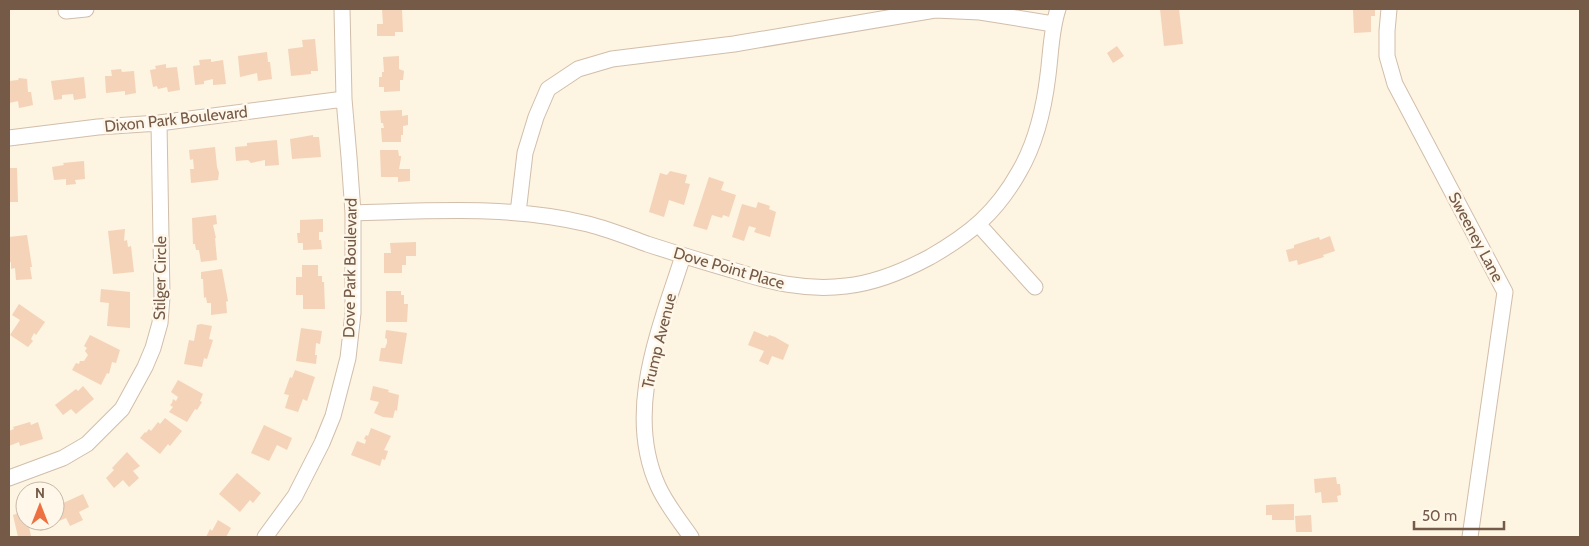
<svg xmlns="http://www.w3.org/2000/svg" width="1589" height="546" viewBox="0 0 1589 546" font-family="Cabin,sans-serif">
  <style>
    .building { fill: #f4d3b8 }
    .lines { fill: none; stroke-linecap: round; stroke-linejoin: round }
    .minor-casing { stroke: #d1beab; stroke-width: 17 }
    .minor { stroke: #fff; stroke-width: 15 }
    .labels { text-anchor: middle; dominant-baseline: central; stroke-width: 5; stroke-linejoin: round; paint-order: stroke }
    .street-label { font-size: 16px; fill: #755a47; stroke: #fff7e9 }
  </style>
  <rect width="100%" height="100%" fill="#fdf4e1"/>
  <path class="building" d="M382,9h20l1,23h-8v4h-18v-12h6z
    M1160,9h19l4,35 -19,2z
    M1353,9h22v7h-4v16l-17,1z
    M315,39l3,32h-7v3l-20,2 -3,-27 15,-2 -1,-7z
    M1117,46l7,10 -11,7 -6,-10z
    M267,52l1,10h2l2,17 -14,2 -1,-8 -17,4 -2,-21z
    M399,56v13l5,2 -1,9h-3v11l-16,1v-5h-5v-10h3v-5h2l-1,-15z
    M211,59v3l12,-2 3,24 -13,1v-6l-9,2v3l-9,1 -2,-19 7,-1 -1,-5z
    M166,64v4l11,-1 3,23 -12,2 -1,-5 -9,2 -1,-3 -4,1 -3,-17 6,-1 -1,-3z
    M121,69l1,3 12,-1 2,22 -11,2v-4l-19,2 -1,-17h7l-1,-6z
    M84,77l2,21 -12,2 -1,-6 -11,1v4l-8,1 -3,-19z
    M19,78l8,1 1,13h3l2,13 -4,1 -10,2 -1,-7 -9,2v-22l9,-1z
    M402,110v6l6,-1v10l-5,1v9h-2v7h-19l-1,-14h3l-1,-5h-2l-1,-12z
    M313,135v2h6l2,20 -29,2 -2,-20z
    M277,140l2,25 -14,1v-6l-14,3 -3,-3 -12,1 -1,-14 12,-1v-3z
    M215,147l2,20 2,6 -1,7 -27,3 -1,-14h4l-1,-10 -3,1 -1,-10z
    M380,150h18l1,6h2v2l-2,11h11v12l-12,1v-5h-17z
    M84,161l1,18 -10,1 1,4 -10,1v-6l-12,1 -2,-13 12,-2 -1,-2z
    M9,168h8l1,34h-9z
    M670,171l17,4 -2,8 5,1 -6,21 -15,-5 -5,17 -15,-5 11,-39 7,2z
    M709,177l15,5 -3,8 15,5 -7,22 -6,-2 -1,3 -10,-3 -5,15 -14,-4z
    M758,202l12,4 -1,3 7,3 -6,25 -16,-5 2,-4 -7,-2 -5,15 -12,-4 10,-33 14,4z
    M216,215l1,9 -4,1 3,13h-1l2,22 -16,2 -2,-12h-3l-1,-6h-2l-1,-26z
    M323,219v13h-4v8h2l1,9 -19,1v-7h-5l-1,-10h3v-13z
    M125,229l-1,12 3,-1 1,7 3,-1 3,26 -21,2 -5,-43z
    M27,235l5,32h-2l2,12 -16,1 -1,-12 -4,1v-7l-2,1v-26z
    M1330,236l5,15 -12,4 1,2 -26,8 -1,-5 -8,2 -3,-12 8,-2v-3l25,-8 1,3z
    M416,242v14h-10v9h-4v8h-18v-20h7l-1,-10z
    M302,265h16v11h4v6h2l1,27h-22v-14h-7v-18h6z
    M222,269l6,32 -2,1 1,11 -16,2v-12h-4l-1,-6 -2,1 -1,-19h-2v-7z
    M101,289l29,3v36l-23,-2 2,-23 -9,-1z
    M386,291h15v4h3v9h4l-1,18h-21z
    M19,304l26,18 -9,13 -2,-2 -3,6 2,2 -5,6 -18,-12 10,-15 -8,-5z
    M201,324l11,2 -3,13 4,1 -6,19 -3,-1 -2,9 -18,-3 5,-24 5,1 3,-16z
    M301,328l21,3 -2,13 -4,-1 -1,12h2l-1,9 -20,-3z
    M386,330l21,3 -5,31 -23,-3 2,-13h4l2,-5v-4l-2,-1z
    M754,331l14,6 1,-2 6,2 14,8 -6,15 -11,-4 -4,9 -9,-4 5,-10 -16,-6z
    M90,335l30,15 -4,13 -4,-1 -3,12 -2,-1 -6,12 -29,-15 4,-7 3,1 1,-3h4l4,-6 -3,-4 2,-3 -3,-2z
    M295,370l20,7 -8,24 -4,-2 -5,13 -13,-4 4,-13 -5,-1 6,-17 2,1z
    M178,380l25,14 -3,7 2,1 -5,8 -2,-1 -8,13 -18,-10 4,-5 -3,-2 2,-2 1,-4 3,2 2,-4 -7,-5z
    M83,386l11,13 -18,15 -5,-5 -8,6 -8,-10 21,-16 2,2z
    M373,386l16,4 -1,2 11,3 -2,16 -2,-1 -2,8 -10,-1 -9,-4 5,-11 -9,-2z
    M165,418l17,13 -12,15 -2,-2 -8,10 -20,-16 5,-6 1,1 3,-4 2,2 7,-9 2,2z
    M30,422l1,3 7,-3 5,17 -23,7 -1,-4 -10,4v-15l5,-2 -1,-2z
    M264,425l28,13 -5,12 -10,-5 -8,16 -18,-8z
    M371,428l20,8 -7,14 4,1 -3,9 -3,-1 -2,7 -29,-11 6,-14 8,3 1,-4 -2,-1 2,-4 2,1z
    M127,452l13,14 -7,5 6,7 -10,9 -6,-7 -9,8 -8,-10 8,-8 -2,-2z
    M237,473l24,20 -8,10 -3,-3 -10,12 -21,-18z
    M1336,477l1,7h3l1,11 -4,1 1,6 -16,1 -1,-11 -6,1 -1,-14z
    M83,494l6,13 -10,5 4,8 -13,6 -4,-8 -7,3 -4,-8v-11l5,-2 1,4z
    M1294,504v16h-22v-5h-6v-10z
    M25,509v12h21l2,8 -8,2 -2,-7 -9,3 2,9 -13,1 -5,-22 6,-2v-3z
    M1311,515l1,17h-16l-1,-16z
    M218,520l13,8 -5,9h-20l4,-8 2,2z"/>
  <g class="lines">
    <defs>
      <path id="minor" d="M1389,9l-2,22v25l8,28 110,208 -35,245
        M66,11l20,-2
        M9,138l89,-11 61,-4 185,-24
        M353,213c78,-2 158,-8 235,11 20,5 40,13 59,20 28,9 57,18 85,26 38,12 74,21 114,16 30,-3 58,-15 84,-29 40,-23 66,-44 89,-85 17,-29 25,-63 29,-97 3,-23 3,-45 10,-66
        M518,213l7,-60 11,-36 12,-28 30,-20 34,-10 122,-15 201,-34 45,2 73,12
        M979,225l56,62
        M683,256c-23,72 -59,155 -25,230 8,18 22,35 33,51
        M9,478l54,-20 24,-14 35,-35 23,-42 8,-19 7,-25 2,-26 -3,-174
        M265,537l30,-41 27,-53 11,-27 15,-58 5,-45v-100l-4,-56 -5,-58 -2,-90"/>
    </defs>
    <use href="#minor" class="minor-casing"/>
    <use href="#minor" class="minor"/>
  </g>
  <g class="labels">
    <g class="street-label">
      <text transform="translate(176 119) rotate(-6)">Dixon Park Boulevard</text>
      <text transform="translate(1476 237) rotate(62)">Sweeney Lane</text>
      <text transform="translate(350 268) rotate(-89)">Dove Park Boulevard</text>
      <text transform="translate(729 268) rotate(16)">Dove Point Place</text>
      <text transform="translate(160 278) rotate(-89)">Stilger Circle</text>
      <text transform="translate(659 341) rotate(-76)">Trump Avenue</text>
    </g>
  </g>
  <rect width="1589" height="546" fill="none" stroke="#755a47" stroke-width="20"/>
  <g transform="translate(40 506)"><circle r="24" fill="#fff7e9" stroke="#c8b8a8"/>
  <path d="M0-4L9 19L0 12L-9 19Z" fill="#ec7041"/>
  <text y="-8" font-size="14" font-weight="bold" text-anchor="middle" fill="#755a47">N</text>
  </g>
  <path d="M1414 521v8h90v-8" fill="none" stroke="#755a47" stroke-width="2.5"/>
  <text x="1422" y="521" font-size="15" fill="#755a47" stroke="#fff7e9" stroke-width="4" paint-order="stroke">50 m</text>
</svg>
